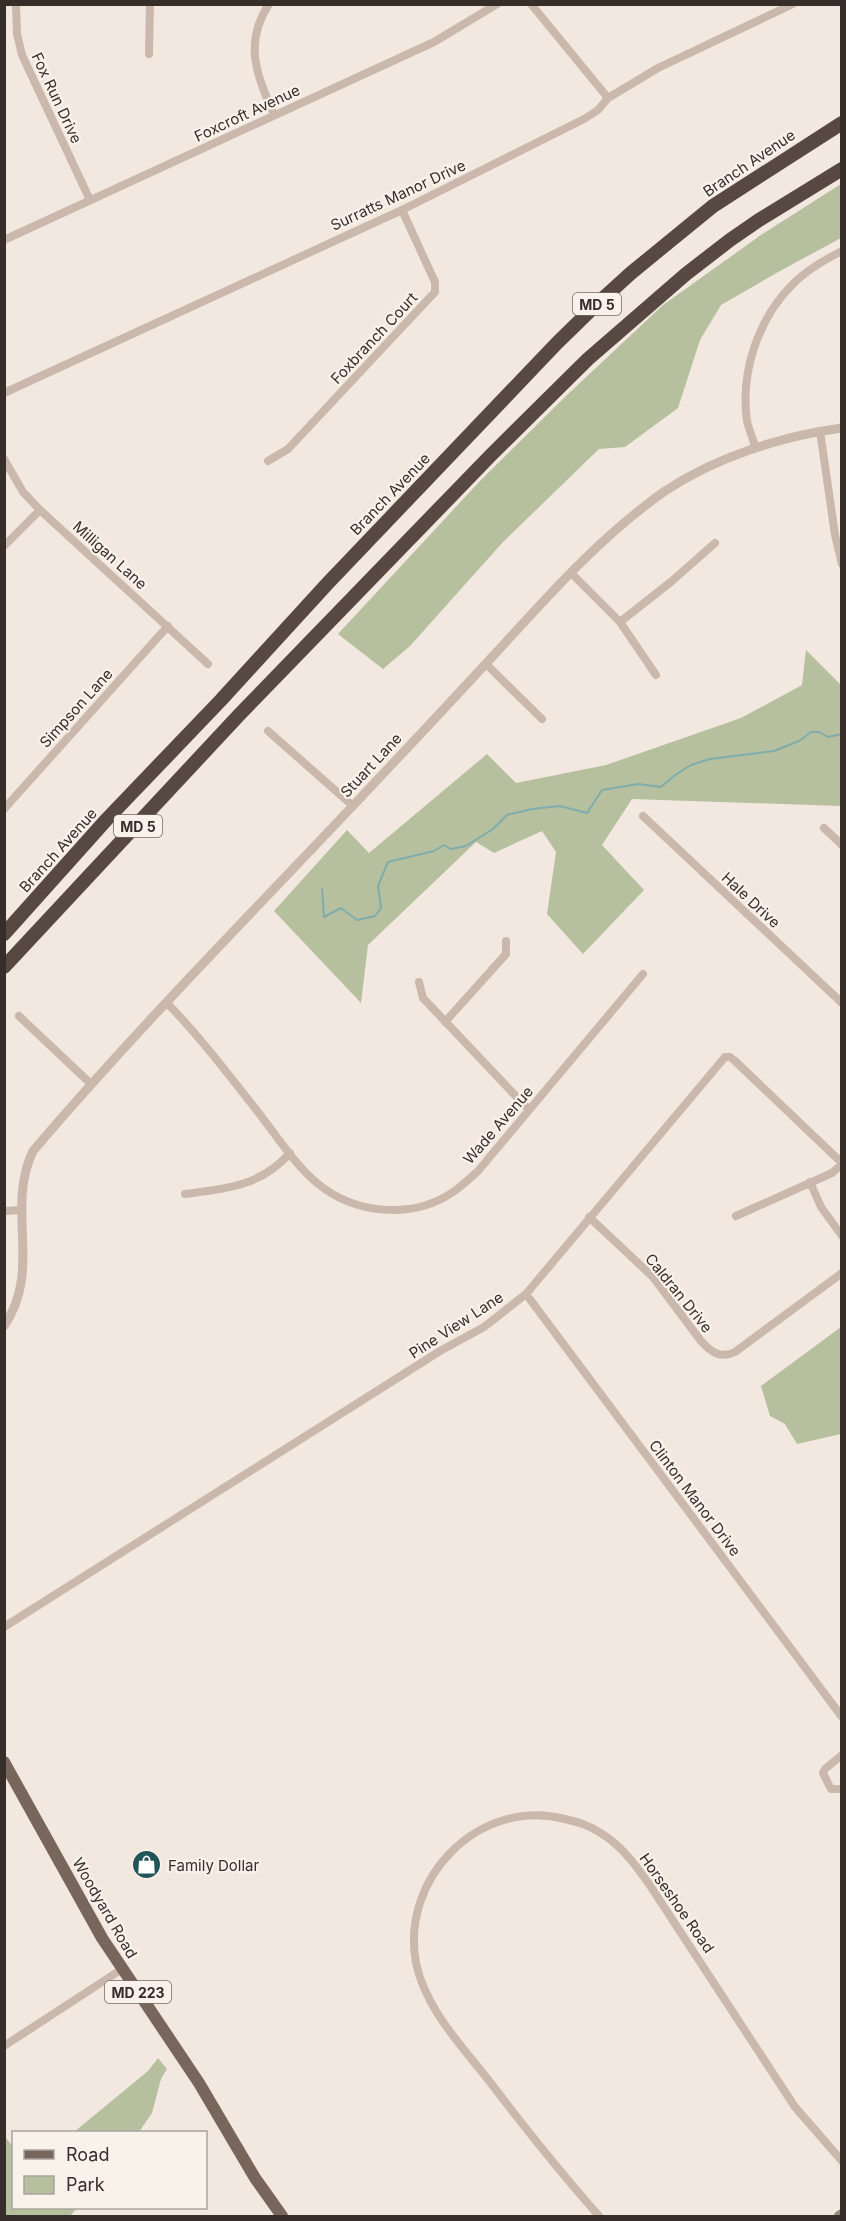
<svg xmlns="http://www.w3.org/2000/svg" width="846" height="2221" viewBox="0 0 846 2221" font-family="Inter,sans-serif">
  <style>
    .green { fill: #b6c09f }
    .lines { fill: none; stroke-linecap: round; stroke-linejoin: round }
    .stream { stroke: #7facad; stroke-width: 2 }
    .minor { stroke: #c9b8ab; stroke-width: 8 }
    .tertiary { stroke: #c9b8ab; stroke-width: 9 }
    .secondary { stroke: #9d887c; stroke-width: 10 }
    .primary { stroke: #78655c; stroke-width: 12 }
    .motorway { stroke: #584842; stroke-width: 14 }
    .labels { text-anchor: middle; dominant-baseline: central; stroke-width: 4.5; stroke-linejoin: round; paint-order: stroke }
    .shield { fill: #f9f2eb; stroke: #716964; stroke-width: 1.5 }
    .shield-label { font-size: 14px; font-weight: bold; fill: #372e2a }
    .street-label { font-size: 15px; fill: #372e2a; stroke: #f9f2eb }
    .poi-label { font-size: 15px; fill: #372e2a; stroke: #f9f2eb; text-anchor: start }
  </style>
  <rect width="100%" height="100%" fill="#f2e8df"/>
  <path class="green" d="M841,184v54l-61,33 -59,34 -21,35 -22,68 -53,39 -26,2 -96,93 -93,104 -27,23 -45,-35 141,-152 88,-87 96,-90 98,-70z
    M806,650l35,35v121l-209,-7 -30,46 42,45 -61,64 -36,-40 9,-62 -14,-21 -48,22 -18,-11 -108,103 -7,58 -87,-92 73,-81 22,23 118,-99 29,29 90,-18 135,-47 61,-33z
    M841,1327v107l-44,10 -12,-20 -15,-8 -9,-30z
    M158,2058l9,11 -6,10 -9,34 -13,19h-65l74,-61z
    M4,2136l9,10 1,62h63l-7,8h-65z"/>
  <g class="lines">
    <path class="stream" d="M322,889l2,28 17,-9 16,12 18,-4 6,-8 -3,-22 10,-24 46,-11 10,-6 7,4 15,-3 27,-17 14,-14 25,-6 28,-3 27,7 15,-23 36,-6 23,3 14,-12 16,-10 19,-6 64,-8 25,-10 12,-9h8l9,5 14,-3"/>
    <path class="minor" d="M16,4l1,30 5,21 68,145
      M269,4c-26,40 -12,71 5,111
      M531,4l77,94
      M149,54l1,-50
      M4,240l430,-198 63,-38
      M4,393l398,-183 182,-91 14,-9 10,-12 50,-30 135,-64
      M820,431l15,104 7,29
      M755,447c-2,-9 -6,-17 -8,-26 -7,-48 11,-102 45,-136 14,-15 32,-25 50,-34
      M4,459l19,33 17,18 168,154
      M268,461l20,-12 147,-157v-10l-33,-72
      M4,546l36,-36
      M571,573l49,49 36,53
      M620,622l52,-41 43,-38
      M486,664l56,55
      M268,731l85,75
      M4,809l164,-183
      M643,816l199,187
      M824,828l18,17
      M419,982l4,16 106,112
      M167,1003c33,34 62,72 91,109 17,22 38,54 59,71 37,31 95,37 136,9 9,-6 17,-14 25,-21l165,-197
      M19,1016l72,68
      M445,1022l61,-68v-13
      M810,1182l11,25 21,29
      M185,1194c41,-5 76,-8 105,-41
      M4,1211l17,-1
      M736,1216l96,-43 10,-9
      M589,1217l64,60 48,64c10,11 19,18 34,11l107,-79
      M526,1294l316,423
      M4,1627l436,-276 44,-24 42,-33 199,-237h5l5,4 107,102
      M842,1755l-17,14 -2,4 8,16h11
      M4,2046l118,-77
      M599,2216c-38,-43 -74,-88 -109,-134 -28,-36 -64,-72 -74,-119 -16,-85 63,-166 149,-144 12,3 24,6 34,13 21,12 36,32 50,52l146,223 47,54"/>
    <path class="tertiary" d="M4,1326c39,-57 1,-116 29,-175 115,-135 241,-260 362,-390 37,-39 73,-78 110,-118 50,-55 99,-109 160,-152 51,-34 117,-55 177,-63"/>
    <path class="secondary" d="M839,2216l3,-2"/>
    <path class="primary" d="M4,1762l98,176 97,145 56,95 27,38"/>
    <path class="motorway" d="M4,934l103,-115 114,-119 106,-116 230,-241 41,-40 33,-30 82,-67 129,-83
      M4,967l235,-252 252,-260 97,-96 98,-85 44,-34 29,-20 83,-51"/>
  </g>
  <defs>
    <symbol id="shop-disc" viewBox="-11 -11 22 22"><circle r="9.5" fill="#215557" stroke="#f9f2eb"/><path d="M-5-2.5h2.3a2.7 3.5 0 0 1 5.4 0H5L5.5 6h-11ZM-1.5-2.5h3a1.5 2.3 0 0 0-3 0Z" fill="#fff"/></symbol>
  </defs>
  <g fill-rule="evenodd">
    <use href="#shop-disc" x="130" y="1848" width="33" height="33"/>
  </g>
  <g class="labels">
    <g class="shield">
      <rect x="573" y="293" width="48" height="22" rx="4.5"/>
      <rect x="114" y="815" width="48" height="22" rx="4.5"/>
      <rect x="105" y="1981" width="66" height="22" rx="4.5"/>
    </g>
    <g class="shield-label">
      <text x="597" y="304">MD 5</text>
      <text x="138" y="826">MD 5</text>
      <text x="138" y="1992">MD 223</text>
    </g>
    <g class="street-label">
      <text transform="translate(57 98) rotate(65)">Fox Run Drive</text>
      <text transform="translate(247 113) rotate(-25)">Foxcroft Avenue</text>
      <text transform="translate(749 163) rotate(-34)">Branch Avenue</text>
      <text transform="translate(398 195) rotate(-25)">Surratts Manor Drive</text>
      <text transform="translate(374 338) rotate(-47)">Foxbranch Court</text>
      <text transform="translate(390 494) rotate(-46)">Branch Avenue</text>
      <text transform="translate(110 555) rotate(42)">Milligan Lane</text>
      <text transform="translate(76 708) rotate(-48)">Simpson Lane</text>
      <text transform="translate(371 765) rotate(-47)">Stuart Lane</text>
      <text transform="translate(58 850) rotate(-48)">Branch Avenue</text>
      <text transform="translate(751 900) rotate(43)">Hale Drive</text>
      <text transform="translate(498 1125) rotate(-49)">Wade Avenue</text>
      <text transform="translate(679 1293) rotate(51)">Caldran Drive</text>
      <text transform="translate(456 1325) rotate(-33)">Pine View Lane</text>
      <text transform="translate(695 1498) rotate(53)">Clinton Manor Drive</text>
      <text transform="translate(677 1903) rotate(55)">Horseshoe Road</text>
      <text transform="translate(105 1908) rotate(60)">Woodyard Road</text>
    </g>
    <g class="poi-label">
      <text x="168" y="1865">Family Dollar</text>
    </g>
  </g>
  <rect width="846" height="2221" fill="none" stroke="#372e2a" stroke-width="12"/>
  <rect x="12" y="2131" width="195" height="78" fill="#f9f2eb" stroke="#aba49e" stroke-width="1.5"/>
  <rect x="24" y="2150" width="30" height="9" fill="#78655c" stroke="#aba49e" stroke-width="1.5"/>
  <text x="66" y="2161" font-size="18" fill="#372e2a">Road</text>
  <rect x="24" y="2176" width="30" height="18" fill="#b6c09f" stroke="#aba49e" stroke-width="1.5"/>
  <text x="66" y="2191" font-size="18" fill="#372e2a">Park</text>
</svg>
